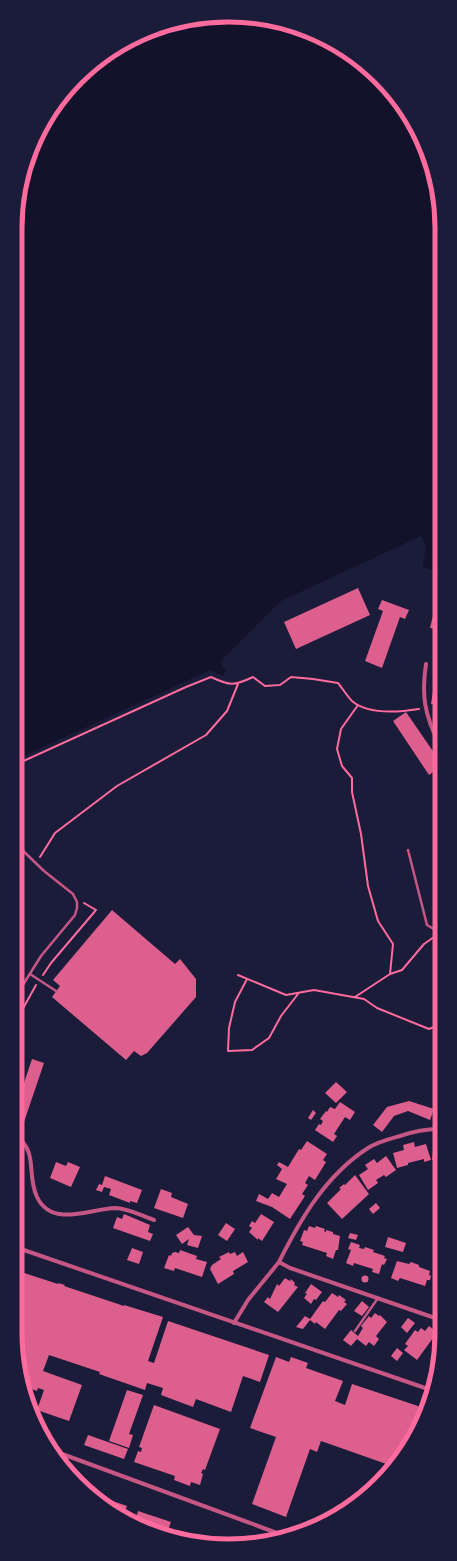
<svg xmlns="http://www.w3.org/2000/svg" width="457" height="1561" viewBox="0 0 457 1561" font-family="Jost,sans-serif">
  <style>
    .water { fill: #12122b }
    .building { fill: #dd5f8e }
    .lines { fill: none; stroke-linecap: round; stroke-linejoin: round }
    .path { stroke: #ff6b9d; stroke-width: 2 }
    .service { stroke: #c65784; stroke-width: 2.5 }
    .minor { stroke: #c65784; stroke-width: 4 }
    .rim { fill: none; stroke: #ff6b9d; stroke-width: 5 }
  </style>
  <rect width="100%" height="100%" fill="#1b1b3a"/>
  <path class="water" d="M187,19h83l65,24 54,45 31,46 20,67 -1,371 -16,-5 3,-21 -5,-10 -140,65 -61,61 6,8 -3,6 -13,-6 -193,89 2,-572 32,-77 59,-59z"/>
  <path class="building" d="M358,588l12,27 -74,34 -12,-27z
    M382,600l27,10 -4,9 -5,-2 -18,51 -17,-7 18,-50 -5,-2z
    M436,603l3,1v26l-9,-2z
    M435,679h4v27l-8,-2z
    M406,712l33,48v8l-10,7 -36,-54z
    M112,910l63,54 5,-5 16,20v18l-49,56 -6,3 -7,-5 -8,9 -74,-63 8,-11 -7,-6z
    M32,1059l12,4 -21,62 -7,-3v-15z
    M336,1082l11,10 -11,11 -11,-10z
    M409,1101l25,8 -4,11 -22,-9 -14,5 -12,16 -9,-7 14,-18z
    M340,1102l15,10 -5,8 -5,-3 -11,17 3,2 -4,6 -18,-12 4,-6 2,1 2,-4 -3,-2 6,-8 1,1 3,-5 5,2z
    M313,1110l3,3 -5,7 -3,-2z
    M307,1141l20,13 -4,6 3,2 -11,18 -6,-4 -4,7 3,2 -6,9 3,2 -15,23 -18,-12 -16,-6 3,-7 9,5 4,-6 7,4 8,-13 -11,-5 6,-10 -5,-4 2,-3 9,5 11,-18 2,1z
    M414,1142l1,5 11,-3 5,16 -7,2v-3l-16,4v2l-11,3 -4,-15 11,-3 -1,-5z
    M434,1143h4v17h-6z
    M386,1156l10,14 -10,7 -2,-2 -8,5 2,3 -10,7 -9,-15 9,-6 -3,-4 9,-6 3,4z
    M56,1162l10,4 2,-4 12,5 -9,20 -21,-9z
    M355,1175l14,19 -27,25 -15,-16 14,-14 -2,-1 5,-4 1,1z
    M105,1176l37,14 -5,13 -7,-2v2l-21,-8 2,-6 -7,-2 -2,5 -6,-2 3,-6 3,1z
    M161,1189l11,4 -1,4 17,7 -5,14 -29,-10z
    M376,1203l4,5 -7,6 -4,-5z
    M124,1214l26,11 -2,7 5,2 -3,7 -37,-13 4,-11 5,2z
    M261,1214l13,8 -12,19 -4,-3v2l-9,-8 3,-4 -3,-2 3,-5 3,2z
    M226,1223l9,6 -8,12 -9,-6z
    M309,1226l6,2 1,-2 9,3 -1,2 2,1v-2l7,2v2l7,2 -2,14h-2l-3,9 -7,-3 1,-3 -25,-8 1,-3 -3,-1 4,-11 3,1z
    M188,1227l6,8 8,1 -4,12 -11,-3 2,-6 -7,5 -6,-9z
    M350,1233l8,2 -2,5 -8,-2z
    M388,1237l18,6 -3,9 -18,-5z
    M351,1242l9,3 -1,3 5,1 1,-2 9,3 -1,2 12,4 -1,2 3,1 -3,6 -2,-1 -3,10 -7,-2 1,-3 -19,-6 -1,3 -7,-3 5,-13 -3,-1z
    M132,1248l11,4 -4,12 -12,-4z
    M180,1250l17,6 -1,3 11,3 -5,15 -27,-9 -1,3 -10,-3 5,-13 2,1 1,-3 3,-1 4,1z
    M229,1252l1,2 5,-2 2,4 6,-4 5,10 -15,9 1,3 -16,10 -8,-15 2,-4 9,-6 -2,-2z
    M397,1261l12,3 2,-2 8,3v2l11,4 -1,4 2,1 -1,4h-3l-2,6 -25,-8 -2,3 -7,-3z
    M15,1270l43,14v-1l7,2 -1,1 60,20v-1l39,12 -15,44 6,2 14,-42 101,34 -9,27 -17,-6 -12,36 -35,-13 -3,8 -32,-12 2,-7 -16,-5 -2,7 -46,-16 1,-2 -51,-17 -6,16 39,14 -13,36 -32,-11 7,-20 -6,-2 -1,3 -9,-3 -1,4 -12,-60z
    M361.5 1279a3.5 3.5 0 1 1 7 0a3.5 3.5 0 1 1-7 0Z
    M285,1278l5,3 1,-2 4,4 -1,2 4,2 -20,25 -14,-10 4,-5 2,2 7,-15 2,2z
    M311,1284l11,8 -6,8 -2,-1 -3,5 -7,-6 3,-4 -2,-1z
    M332,1293l6,4 1,-2 7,5 -2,2 3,2 -6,7 -2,-1 -14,19 -9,-7 -1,2 -5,-4 -7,9 -7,-2 9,-11 5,3 13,-18 2,1z
    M362,1301l7,6 -7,9 -8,-5z
    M375,1313l4,3 1,-1 7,7 -11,14 3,3 -5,7 -5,-4 -3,4 -9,-7 -6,7 -8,-6 8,-10 7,6 5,-8 -2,-2 8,-10 2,2z
    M408,1318l7,5 -8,10 -6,-6z
    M429,1326l9,7v5l-2,3 -3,-3 -16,22 -13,-10 4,-4 -3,-2 10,-14 3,2 3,-4 4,3z
    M397,1348l6,5 -6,8 -6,-5z
    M276,1357l13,5 2,-5 17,6 -2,5 37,13 -8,20 10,4 7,-21 72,24 -18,43 -14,15 -71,-25 -4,11 -7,-3 -24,68 -34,-13 24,-67 -26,-9z
    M127,1390l16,5 -14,39 4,1 -4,13 -20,-7z
    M154,1405l66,24 -15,41 -2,-1 -2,4 2,1 -3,11 -9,-3 -1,4 -16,-6 1,-4 -41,-14 4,-11 3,1 1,-4 -3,-1z
    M88,1435l40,14 -4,10 -40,-14z
    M104,1498l23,8 -4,10 -20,-16z
    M138,1511l33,11 -4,11 -33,-9z"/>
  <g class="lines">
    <path class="path" d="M358,705l-17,24 -4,20 5,17 10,12v14l9,42 7,52 10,35 15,23 -3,30
      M17,764l169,-77 25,-10c19,9 23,9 42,0l12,9 15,-1 11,-8 22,2 25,4c5,6 9,13 14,18 16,14 48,11 67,8
      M40,857l15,-24 62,-47 89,-51 21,-24 11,-27
      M43,975l8,-12 45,-53 -12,-7
      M238,975l48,20 28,-5 50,9 13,9 52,21 10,-4
      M247,979l-12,23 -6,26 -1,23 24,-1 17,-12 12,-22 17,-22
      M355,997l35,-23 12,-4 22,-26 10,-7
      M16,1021l20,-36"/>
    <path class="service" d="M408,850l19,75 12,7
      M30,974l26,17
      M16,996l25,-40 34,-41 2,-7v-6l-4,-8 -29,-23 -27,-26
      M16,1071c6,-15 10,-22 0,-37
      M355,1331l23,-33"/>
    <path class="minor" d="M426,664c-5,32 -1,51 13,80
      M16,1135c23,19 10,38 21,62 15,31 52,12 78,11 13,0 27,8 39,12
      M15,1247l416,143
      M279,1262c22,-44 47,-87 89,-114 9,-6 21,-9 32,-12 12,-4 25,-7 38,-7
      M234,1323l14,-23 31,-38 11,6 148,51
      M54,1451l234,86"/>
  </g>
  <path d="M0 0H457V1561H0ZM228 22H229A206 206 0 0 1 435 228V1333A206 206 0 0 1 229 1539H228A206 206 0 0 1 22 1333V228A206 206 0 0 1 228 22Z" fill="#1b1b3a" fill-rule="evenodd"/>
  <path class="rim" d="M228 22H229A206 206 0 0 1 435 228V1333A206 206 0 0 1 229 1539H228A206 206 0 0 1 22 1333V228A206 206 0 0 1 228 22Z"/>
</svg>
